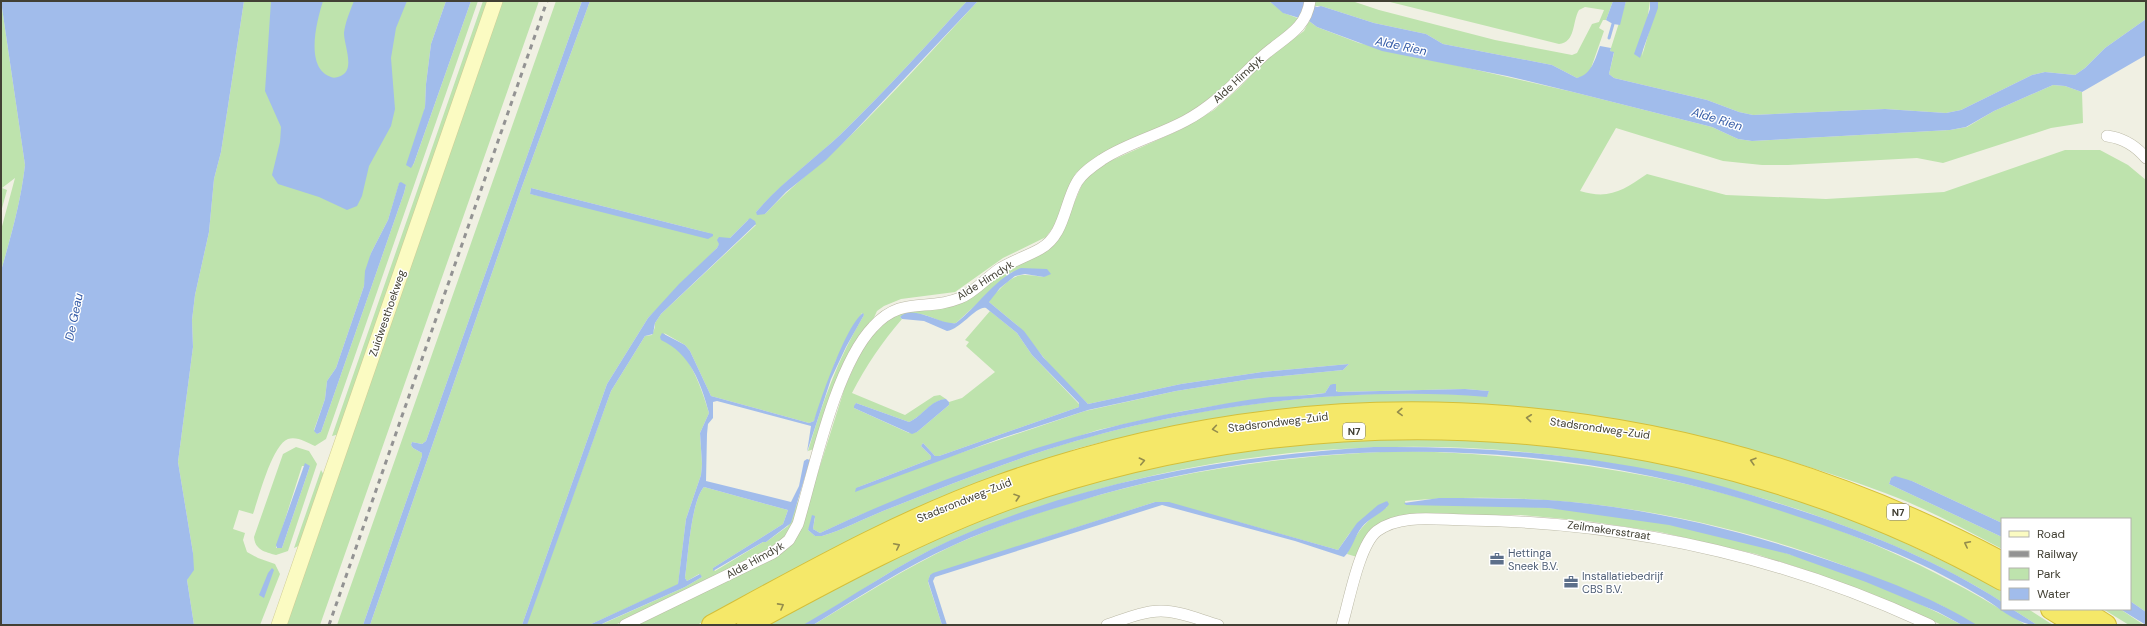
<svg xmlns="http://www.w3.org/2000/svg" width="2147" height="626" viewBox="0 0 2147 626" font-family="'DM Sans',sans-serif">
  <style>
    .green { fill: #bee3ad; fill-rule: evenodd }
    .water { fill: #a1bceb }
    .lines { fill: none; stroke-linecap: round; stroke-linejoin: round }
    .stream { stroke: #a1bceb; stroke-width: 3 }
    .street-casing { stroke: #bbb9a6; stroke-width: 12 }
    .secondary-casing { stroke: #cecd95; stroke-width: 16 }
    .highway-casing { stroke: #d4bf3a; stroke-width: 22 }
    .street { stroke: #fff; stroke-width: 11 }
    .secondary { stroke: #fbfbc2; stroke-width: 15 }
    .highway { stroke: #f5e869; stroke-width: 20 }
    .rail { stroke: #939393; stroke-width: 3; stroke-dasharray: 5 5; stroke-linecap: butt }
    .oneway { stroke: #938c4c }
    .labels { text-anchor: middle; dominant-baseline: central; stroke-width: 3; stroke-linejoin: round; paint-order: stroke }
    .shield { fill: #fff; stroke: #7b7971; stroke-width: 1 }
    .shield-label { font-size: 10px; font-weight: bold; fill: #424034 }
    .street-label { font-size: 11px; fill: #424034; stroke: #fff }
    .service-label { font-size: 11px; fill: #4e5e75; stroke: #fff; text-anchor: start }
    .water-label { font-size: 12px; font-style: italic; fill: #345ba7; stroke: #fff }
  </style>
  <rect width="100%" height="100%" fill="#f0f0e3"/>
  <path class="green" d="M1,1l24,164c-4,36 -14,71 -24,106v-41l14,-52 -13,10 5,2 -6,22z
    M244,1h202l-15,43 -5,40 -1,23 -12,59 58,-165h7l-152,438 -11,7c-7,-3 -18,-10 -27,-7 -16,6 -29,58 -35,75l-14,-4 -6,19 12,4 -2,7 4,12 11,6 17,6 5,10 -20,51h-66l-7,-45 6,-27 -15,-91 15,-115 -1,-27 3,-25 14,-63 5,-53 7,-27zM399,184l7,1 -2,8 -83,239 -4,2 -3,-4 11,-31 2,-18 9,-13 28,-82 7,-33 17,-33z
    M483,1h7l-150,433 -8,2z
    M501,1h38l-219,624h-34z
    M556,1h26l-156,440 -4,3 -10,-2 -1,3 2,3 9,5v3l-59,169h-26z
    M590,1h377c-41,45 -82,90 -126,133 -28,26 -59,49 -85,78l9,2c26,-28 57,-51 85,-78 44,-43 86,-90 128,-135h291l15,12 16,6 -69,63 -38,30 -107,53 -10,8 -22,53 -8,11 -43,21 -48,34 -54,7 -17,7 -7,5 -63,138 -6,2c14,-48 30,-93 56,-136l-2,-2 -26,47 -22,61 -5,2 -98,-27 -21,-45 -5,-6 -21,-12c7,12 14,14 21,24 11,16 18,36 24,56l-9,20 2,31 -1,11 -15,44 -8,66 -3,1 -86,39h-63l85,-234 34,-55 7,-1 3,-8v-4l6,-9 95,-89 -8,-5 -18,18h-7l-6,10 -69,70 -41,66 -85,241h-152l150,-433zM531,188l182,46 -183,-40z
    M1315,1h37l27,9 116,30 77,15 5,-2 15,-29 7,-2 5,-12 -19,-3 -6,3c-7,12 -3,32 -20,34l-173,-43h227l-7,19h-3l-4,8 5,3 -14,40 -4,5 -9,2 -25,-13 -109,-21 -17,-10 -52,-11 -53,-17h-7z
    M1626,1h24l-8,55 16,-55h488v18l-41,29 -20,20 -10,7 -30,-3 -13,3 -71,35 -15,3 -61,-4 -132,6 -14,-3 -32,-12 -93,-22 -5,-4 5,-21 -4,-2z
    M1309,21l8,6 42,16 214,49 139,35 26,12 14,2 198,-11 17,-3 27,-16 59,-26 12,1 17,6 1,31 -32,5 -108,35 -26,-5 -129,7h-26l-39,-4 -107,-33 -36,63c30,9 43,-1 67,-17l79,21 100,4 118,-7 121,-42h35l28,15 18,15v432l-16,-11v-82h-128v4l-90,-42 -21,-3 -2,6 113,53v12c-38,-20 -76,-41 -117,-56 -263,-98 -538,-116 -810,-44l-298,132 -80,44h-62l140,-69 33,-52 37,-117 18,-40 14,-20 20,-14 40,-5 73,-40 26,-11 36,-49 12,-28 8,-7 16,-11 72,-32 34,-20 24,-21 30,-31 36,-27zM1047,269l-3,8c-23,-3 -28,-5 -45,13 -4,3 -9,7 -10,12l29,24 35,43 35,35 93,-20 81,-12 87,-8 -6,6 -92,9 -75,12 -91,20 -229,77 75,-29v-3l-10,-10 2,-3 12,13h4l140,-49v-3l-47,-49 -15,-22 -27,-22 -25,29 4,2 -3,4 29,26 -33,26 -13,4v3l-32,27 -8,1 -55,-25 2,-5 53,19c14,-6 21,-21 37,-23l-6,-4 -6,1 -29,19 -53,-22c14,-27 30,-51 50,-74l-2,-2c24,-12 40,10 56,6l56,-51zM1330,385l5,2 2,5 128,-3 24,2 -2,5c-144,-11 -317,12 -453,58 -51,17 -101,37 -151,57 -20,8 -40,19 -61,25h-7l-7,-6 7,-13 -2,12 7,4 35,-16 128,-50 115,-37 85,-19 50,-8 92,-10z
    M1478,438l156,18 122,30 107,37 118,56 21,13v10c-62,-40 -132,-68 -202,-92 -248,-82 -509,-85 -758,-4 -41,14 -83,29 -121,49 -31,16 -60,36 -90,54 -8,4 -19,14 -28,16 -11,1 -27,0 -39,0l80,-43 139,-65 104,-35 140,-30 107,-13z
    M296,447l13,4 8,13 -29,87 -12,4c-11,-3 -21,-5 -22,-18l29,-83zM302,466h8l-28,82h-6z
    M1411,451c221,7 427,53 615,174 -14,0 -35,1 -48,0 -14,-3 -27,-16 -40,-21 -49,-21 -97,-41 -147,-57 -122,-39 -259,-57 -386,-46l1,4c47,0 95,-1 142,3 137,10 293,52 414,117h-20l-65,-29 -77,-28 -44,-14 -96,-22 -73,-11 -66,-6 -123,1c-27,8 -28,18 -41,41l-10,-3c10,-23 19,-34 40,-47v-6l-38,33 -11,16 -96,-27 -87,-21 -225,73 -2,7 14,43h-129c46,-27 92,-57 141,-80 35,-16 73,-29 110,-40 115,-35 227,-51 347,-54z
    M810,460l2,1 -19,69 -21,18 -95,49 -62,28h-15l85,-38 17,-10 -3,-3 -12,7 -2,-3c3,-20 6,-77 19,-91l84,23 -5,14 -70,44 2,3 48,-29h3l22,-16 14,-35z
    M321,470l4,7 -24,68 -7,3z
    M2012,609h16l25,16h-16z
    M2103,609h17l24,16h-15z"/>
  <path class="water" d="M1,1h243l-23,151 -7,27 -5,53 -14,63 -3,25 1,27 -15,115 15,91 1,17 -7,10 7,45h-193v-354c10,-35 20,-70 24,-106z
    M271,1h52c-6,19 -19,67 8,76 4,2 11,-1 14,-4 8,-9 -1,-29 -1,-40 1,-10 6,-22 10,-32h53l-11,27 -5,30 4,51 -4,17 -22,40 -7,30 -5,10 -10,4 -28,-13 -41,-13 -6,-9 8,-33 1,-15 -16,-36z
    M446,1h25l-57,162 -3,5 -5,-3 19,-58 1,-23 5,-40z
    M582,1h8l-70,191 -150,433h-7l59,-169v-3l-9,-5 -2,-3 1,-3 10,2 4,-3z
    M967,1h11l-127,134 -25,25 -40,32 -21,22 -8,1 -1,-3c25,-29 57,-52 85,-78 44,-43 85,-88 126,-133z
    M1269,1h32l16,6 4,-1 53,17 52,11 17,10 109,21 25,13c15,-4 18,-19 23,-32l11,2 -1,3 4,1 -5,22 5,4 93,22 32,12 14,3 132,-6 61,4 15,-3 71,-35 13,-3 30,3 10,-7 20,-20 41,-29v36l-64,37 -17,-6 -12,-1 -59,26 -28,16 -16,3 -198,11 -14,-2 -26,-12 -139,-35 -66,-16 -125,-25 -65,-24 -8,-6 -26,-8z
    M1613,1h13l-6,24 -7,-1 -7,-4z
    M1650,1h8v7l-18,50 -6,-4 16,-45z
    M401,182l5,3 -2,8 -83,239 -4,2 -3,-3 11,-32 2,-18 9,-13 28,-82 1,-15 6,-18 17,-33 11,-37z
    M531,188l182,46v2l-5,3 -178,-45z
    M750,218l5,3 1,3 -95,90 -6,9 -2,11 -8,2 -34,55 -84,234h-5l85,-241 41,-66 31,-34 38,-36 2,-4 -2,-4 2,-3 11,1z
    M1021,268l26,1 4,5 -7,3 -19,-3 -10,2 -15,12 -11,14 35,29 19,26 45,47 93,-20 81,-12 87,-8 -6,6 -92,9 -75,12 -88,19 -89,29 -144,53 1,-4 75,-29v-3l-10,-10 2,-3 12,13h4l140,-49v-4l-47,-48 -15,-22 -31,-25c-9,-3 -25,21 -39,23l-23,-10 -22,-2 -2,-2c12,-14 43,9 56,6 21,-16 39,-45 65,-55z
    M863,313l1,2 -18,32 -15,32 -24,73 4,-26 -94,-25 -4,1v16l-5,6 -1,10 -1,47 85,21 8,-16 5,-25 3,-2 3,1 -19,63 -25,19h-3l-50,29v-3l70,-44 5,-14 -84,-23c-13,14 -16,71 -19,91l2,3 13,-7 2,3 -17,10 -79,35 -6,3h-11l89,-41 8,-65 15,-44 1,-11 -2,-31 9,-20c-8,-30 -19,-60 -48,-73l-1,-3 2,-4 23,12 5,6 21,45 98,27 5,-2c7,-23 32,-96 49,-108z
    M1333,384h3v7l2,1 127,-3 24,2 -2,6c-144,-12 -316,11 -453,57 -51,17 -101,37 -151,57 -20,8 -40,19 -61,25h-7l-7,-6 4,-15 3,1 -2,13 7,4c113,-53 241,-99 364,-122 29,-5 58,-11 87,-14 18,-1 36,-1 54,-4l5,-8z
    M946,399l3,3v3l-32,27 -5,2 -58,-26v-2l2,-3 53,19c14,-6 21,-22 37,-23z
    M1374,447c101,-1 200,6 298,27 45,9 89,24 133,38 68,23 137,51 197,90v7h10l25,16c-21,0 -39,-19 -57,-29 -61,-37 -128,-62 -196,-84 -228,-76 -478,-81 -708,-10 -41,12 -83,25 -122,43 -49,22 -95,52 -141,80h-10c49,-28 97,-62 148,-85 133,-59 279,-84 423,-93z
    M305,463l5,3 -28,82h-5l-1,-3z
    M1895,476l17,5 90,42v14l-113,-53 2,-6z
    M1439,498c36,0 73,0 109,2 101,7 202,32 297,66 45,16 92,34 132,59h-15l-24,-13 -72,-30 -78,-28 -119,-29 -121,-17 -142,-3 -2,-2z
    M1387,501l2,3c-4,8 -20,14 -27,23 -7,8 -10,23 -18,30l-49,-16 -133,-36 -227,72 -2,4 14,44h-5l-14,-44 2,-6 3,-2 222,-71h14l169,48 19,-27 21,-18z
    M272,568l2,2 -10,28 -5,-3 9,-22z
    M2130,601l16,11v13l-26,-16h10z"/>
  <g class="lines">
    <path class="stream" d="M1609,38l4,-14"/>
    <defs>
      <path id="street" d="M2107,136c16,2 28,9 39,22
        M625,625l148,-72 16,-13 9,-16c16,-54 37,-157 75,-197 29,-32 53,-15 87,-29 15,-6 27,-21 41,-30 12,-7 26,-12 39,-19 25,-14 24,-45 37,-67 6,-10 17,-17 26,-23 25,-16 56,-24 82,-38 32,-17 53,-42 78,-65 20,-18 43,-26 47,-55
        M1107,625c18,-6 36,-14 54,-14 19,0 39,9 57,14
        M1342,625c7,-23 17,-80 35,-94 24,-18 61,-11 89,-11 163,2 316,36 464,105"/>
      <path id="secondary" d="M279,625l216,-624"/>
      <path id="highway" d="M2051,609l26,16
        M2081,609l25,16
        M712,625c94,-51 187,-104 288,-140 335,-120 688,-89 1002,77
        M747,625c85,-46 171,-93 262,-126 325,-115 692,-88 993,81"/>
    </defs>
    <use href="#street" class="street-casing"/>
    <use href="#secondary" class="secondary-casing"/>
    <use href="#highway" class="highway-casing"/>
    <use href="#street" class="street"/>
    <use href="#secondary" class="secondary"/>
    <use href="#highway" class="highway"/>
    <path class="rail" d="M329,625l218,-624"/>
  </g>
  <defs><path id="oneway-chevron" d="M-2-3.5L2.5 0L-2 3.5" fill="none" stroke-width="1.6" stroke-linecap="round" stroke-linejoin="round"/></defs>
  <g class="oneway">
    <use href="#oneway-chevron" transform="translate(1400 412) rotate(178)"/>
    <use href="#oneway-chevron" transform="translate(1529 418) rotate(-174)"/>
    <use href="#oneway-chevron" transform="translate(1215 429) rotate(171)"/>
    <use href="#oneway-chevron" transform="translate(1142 461) rotate(-12)"/>
    <use href="#oneway-chevron" transform="translate(1753 461) rotate(-164)"/>
    <use href="#oneway-chevron" transform="translate(1017 497) rotate(-18)"/>
    <use href="#oneway-chevron" transform="translate(1967 544) rotate(-153)"/>
    <use href="#oneway-chevron" transform="translate(897 546) rotate(-26)"/>
    <use href="#oneway-chevron" transform="translate(781 606) rotate(-29)"/>
  </g>
  <defs>
    <symbol id="office-bare" viewBox="-9 -9 18 18"><path d="M-6-3h4V-5.5h4V-3h4V5H-6ZM-1-4.5V-3h2v-1.5ZM-6 0V1H6V0Z" fill="#5c6f8a" stroke="#fff" stroke-width="2.5" paint-order="stroke"/></symbol>
  </defs>
  <g fill-rule="evenodd">
    <use href="#office-bare" x="1487" y="549" width="20" height="20"/>
    <use href="#office-bare" x="1561" y="572" width="20" height="20"/>
  </g>
  <g class="labels">
    <g class="shield">
      <rect x="1343" y="423" width="22" height="16" rx="3"/>
      <rect x="1887" y="504" width="22" height="16" rx="3"/>
    </g>
    <g class="shield-label">
      <text x="1354" y="431">N7</text>
      <text x="1898" y="512">N7</text>
    </g>
    <g class="street-label">
      <text transform="translate(1238 79) rotate(-43)">Alde Himdyk</text>
      <text transform="translate(985 280) rotate(-32)">Alde Himdyk</text>
      <text transform="translate(387 313) rotate(-71)">Zuidwesthoekweg</text>
      <text transform="translate(1278 422) rotate(-7)">Stadsrondweg-Zuid</text>
      <text transform="translate(1600 428) rotate(8)">Stadsrondweg-Zuid</text>
      <text transform="translate(964 500) rotate(-22)">Stadsrondweg-Zuid</text>
      <text transform="translate(1609 530) rotate(8)">Zeilmakersstraat</text>
      <text transform="translate(755 560) rotate(-29)">Alde Himdyk</text>
    </g>
    <g class="service-label">
      <text x="1508" y="553">Hettinga<tspan x="1508" dy="13">Sneek B.V.</tspan></text>
      <text x="1582" y="576">Installatiebedrijf<tspan x="1582" dy="13">CBS B.V.</tspan></text>
    </g>
    <g class="water-label">
      <text transform="translate(1401 46) rotate(12)">Alde Rien</text>
      <text transform="translate(1717 119) rotate(17)">Alde Rien</text>
      <text transform="translate(74 317) rotate(-78)">De Geau</text>
    </g>
  </g>
  <rect width="2147" height="626" fill="none" stroke="#424034" stroke-width="4"/>
  <rect x="2001" y="518" width="130" height="92" fill="#ffffff" stroke="#b3b3ae"/>
  <rect x="2009" y="531" width="20" height="6" fill="#fbfbc2" stroke="#b3b3ae"/>
  <text x="2037" y="538" font-size="12" fill="#424034">Road</text>
  <rect x="2009" y="551" width="20" height="6" fill="#939393" stroke="#b3b3ae"/>
  <text x="2037" y="558" font-size="12" fill="#424034">Railway</text>
  <rect x="2009" y="568" width="20" height="12" fill="#bee3ad" stroke="#b3b3ae"/>
  <text x="2037" y="578" font-size="12" fill="#424034">Park</text>
  <rect x="2009" y="588" width="20" height="12" fill="#a1bceb" stroke="#b3b3ae"/>
  <text x="2037" y="598" font-size="12" fill="#424034">Water</text>
</svg>
